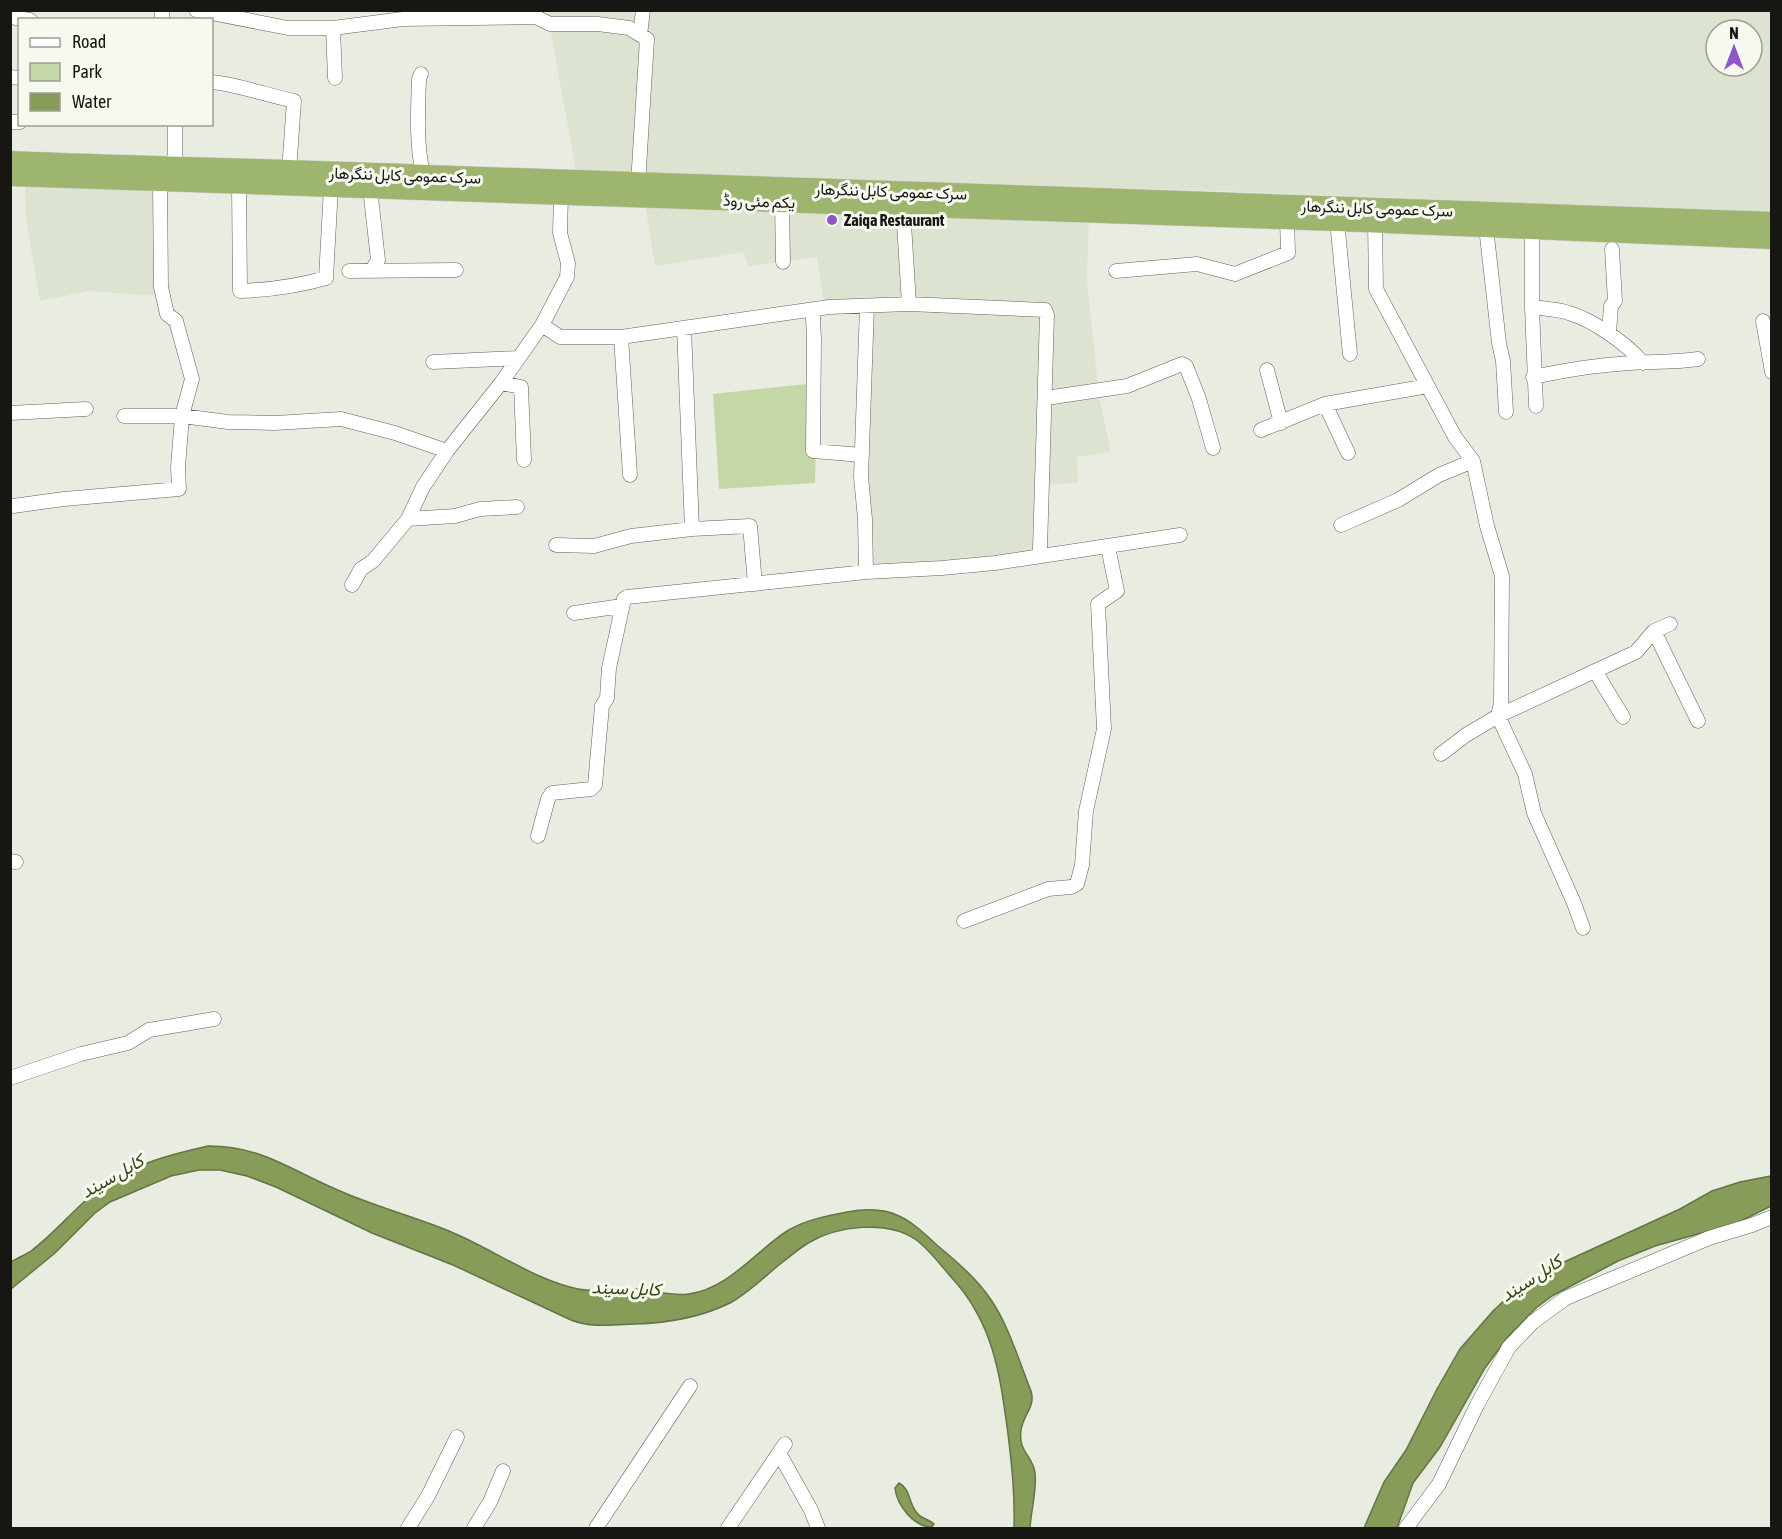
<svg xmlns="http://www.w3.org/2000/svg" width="1782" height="1539" viewBox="0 0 1782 1539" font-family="'Asap Condensed',Vazirmatn,sans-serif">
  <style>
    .built { fill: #dce3d1; fill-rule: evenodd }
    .green { fill: #c6d7a7 }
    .water { fill: #869c58; stroke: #647443; stroke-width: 1.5 }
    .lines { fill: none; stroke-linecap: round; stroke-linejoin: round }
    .minor-casing { stroke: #5f635a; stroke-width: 15 }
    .highway-casing { stroke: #cccccb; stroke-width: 21 }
    .minor { stroke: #fff; stroke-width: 14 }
    .highway { stroke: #9db56f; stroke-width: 20 }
    .poi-dot { fill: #8f55cc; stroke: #f5f9ee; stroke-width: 2 }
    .labels { text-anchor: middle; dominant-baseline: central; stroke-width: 6; stroke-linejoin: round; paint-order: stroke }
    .street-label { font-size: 16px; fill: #161713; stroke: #f5f9ee }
    .poi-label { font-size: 16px; font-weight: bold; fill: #161713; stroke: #f5f9ee; text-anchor: start }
    .water-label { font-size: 18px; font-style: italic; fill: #364511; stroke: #f5f9ee }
  </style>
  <rect width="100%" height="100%" fill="#e8ece1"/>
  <path class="built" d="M547,11h1224v202l-524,-21 -671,-21zM1716,30h36v36h-36z
    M156,184l4,112 -73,-5 -47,10 -14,-82 -1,-34z
    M644,198l445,14 -2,68 12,117 12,55 -34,5 1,25 -36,4 -1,69 -175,17 6,-266 -48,-2 -7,-47 -69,9 -4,-14 -89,14z"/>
  <path class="green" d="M817,383l-2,100 -96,6 -6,-95z"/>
  <path class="water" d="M208,1146c51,0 78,21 123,41 38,18 79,28 118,44 44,18 83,48 129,58 19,4 39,-1 58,0 18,1 36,8 53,5 39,-5 67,-43 98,-63 18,-11 39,-15 60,-19 17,-3 36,-4 52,4 15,7 27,19 39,30 18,15 38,32 51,51 19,26 30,64 42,94 5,15 -8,24 -10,39 -3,23 12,25 14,43 2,17 -4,38 -5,55h-16c1,-33 -2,-61 -6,-94 -8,-59 -14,-110 -56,-156 -11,-12 -23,-29 -37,-39 -28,-19 -77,-13 -105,3 -9,5 -17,12 -26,19 -17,13 -34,31 -54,42 -30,15 -62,20 -96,21 -21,1 -44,4 -63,-4l-118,-55 -81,-32 -96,-46 -29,-11 -27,-6h-21l-28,6 -61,26 -15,11 -40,40 -44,36v-27c6,-4 14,-7 20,-11 27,-20 48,-49 76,-68 30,-20 66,-29 101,-37z
    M1771,1176v30l-34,17 -82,23 -37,15 -66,35 -16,12 -29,30 -22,30 -45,79 -27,36 -16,45h-33l20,-46 22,-32 31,-61 23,-40 33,-38 16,-15 20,-16 22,-12 129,-59 32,-18 28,-9z
    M899,1483c12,6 9,20 18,30 4,6 12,6 17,11l-2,3c-18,0 -35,-21 -37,-39z"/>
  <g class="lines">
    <defs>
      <path id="minor" d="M162,10v10
        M196,10l92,18h45l70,-9 133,-2
        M535,10l1,7 14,7h48l31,4 18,11 -9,145
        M10,17l20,3
        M333,28l2,50
        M640,35l3,-25
        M421,74l-2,5c-1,31 -3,65 4,95
        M10,77l10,1
        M212,82c28,3 54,13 82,19l-5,70
        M10,122h10
        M170,168l5,-13v-31
        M239,185l1,106c29,-1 58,-5 86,-13l5,-91
        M370,188l8,72 -6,10
        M782,202l1,60
        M903,207l6,97
        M1337,221l13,133
        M1375,222l1,67 79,148 18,24 14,65 15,50 -1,127 -3,13 27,58 9,39 40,90 9,25
        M1486,227l13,116 4,18 3,51
        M1532,228v79l4,99
        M349,271l107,-1
        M1116,271l81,-7 38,10 53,-21 -1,-34
        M1532,307c12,2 25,2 37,6 24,7 58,31 74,50
        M815,309l-2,9 1,21 -1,112 49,4
        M1763,321l9,51
        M542,325l18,12h61l208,-30 80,-3 136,6 2,5 -7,234 1,6
        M684,328l8,201
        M1609,333l2,-27 4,-5 -3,-52
        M621,337l9,138
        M433,362l85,-4
        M1267,370l14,53
        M1533,377c29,-6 56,-11 85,-13 27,-3 53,-1 80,-5
        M501,383l20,4 3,73
        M1046,398l81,-12 55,-22 4,2 13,33 14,49
        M1325,404l23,49
        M10,413l76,-4
        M124,416h58l46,6 47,1 66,-4 54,14 52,18
        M1261,430l64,-26 103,-18
        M13,506l51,-7 115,-10 -1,-22 4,-51 10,-37 -16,-58 -9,-7 -6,-27 -1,-106
        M408,519l47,-3 25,-7 37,-2
        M1341,525l57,-25 41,-25 34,-14
        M556,545l38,1 37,-10 61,-7 58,-3 5,58
        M866,572l-1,-53 -4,-42 6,-171
        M352,585l9,-16 12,-8 35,-42 15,-32 24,-36 54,-68 41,-58 25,-48 1,-14 -8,-30 1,-38
        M574,613l48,-7
        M1654,631l44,90
        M1595,671l41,-19 18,-21 16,-7
        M1441,754l25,-19 32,-19 97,-45 28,46
        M538,836l10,-37 4,-6 39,-4 4,-4 7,-79 5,-8 2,-30 15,-69 3,-2 239,-25 76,-4 53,-5 185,-28
        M10,861l6,1
        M964,921l84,-32 23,-2 6,-3 5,-19 4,-54 18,-82 -6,-125 19,-13 -9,-44
        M10,1078l71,-24 47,-11 21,-13 65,-11
        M779,1453l32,57 7,18
        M408,1528l20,-32 29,-59
        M474,1528l16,-26 13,-31
        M596,1528l94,-142
        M728,1528l57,-84
        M1406,1528l33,-44 38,-79 32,-58 24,-25 33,-24 143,-60 43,-13 20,-8"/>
      <path id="highway" d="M10,161c139,6 278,8 416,14 449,17 897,29 1346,47
        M10,176l1327,45 435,18"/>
    </defs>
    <use href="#minor" class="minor-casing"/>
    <use href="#highway" class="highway-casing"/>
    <use href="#minor" class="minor"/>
    <use href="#highway" class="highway"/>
  </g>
  <circle class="poi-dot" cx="832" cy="220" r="6"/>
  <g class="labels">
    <g class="street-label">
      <text transform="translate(405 175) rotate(2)">سرک عمومی کابل ننگرهار</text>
      <text transform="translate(891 191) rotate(2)">سرک عمومی کابل ننگرهار</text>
      <text transform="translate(759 201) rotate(2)">یکم مئی روڈ</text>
      <text transform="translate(1377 208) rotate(2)">سرک عمومی کابل ننگرهار</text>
    </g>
    <g class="poi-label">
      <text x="844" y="220">Zaiqa Restaurant</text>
    </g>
    <g class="water-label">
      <text transform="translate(112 1176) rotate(-30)">کابل سيند</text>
      <text transform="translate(1531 1278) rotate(-33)">کابل سيند</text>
      <text transform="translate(626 1288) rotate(2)">کابل سيند</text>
    </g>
  </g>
  <rect width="1782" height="1539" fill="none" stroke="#161713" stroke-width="24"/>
  <rect x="18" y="18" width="195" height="108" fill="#f5f9ee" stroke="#9c9f96" stroke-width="1.5"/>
  <rect x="30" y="38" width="30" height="9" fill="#ffffff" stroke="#9c9f96" stroke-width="1.5"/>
  <text x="72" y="48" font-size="18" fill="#161713">Road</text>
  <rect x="30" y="63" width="30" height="18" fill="#c6d7a7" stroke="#9c9f96" stroke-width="1.5"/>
  <text x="72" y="78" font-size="18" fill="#161713">Park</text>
  <rect x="30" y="93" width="30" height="18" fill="#869c58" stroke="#9c9f96" stroke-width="1.5"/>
  <text x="72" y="108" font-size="18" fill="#161713">Water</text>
  <g transform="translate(1734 48)"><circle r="28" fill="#f5f9ee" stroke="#9c9f96" stroke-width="1.5"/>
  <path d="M0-4.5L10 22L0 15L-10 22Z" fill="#8f55cc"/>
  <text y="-9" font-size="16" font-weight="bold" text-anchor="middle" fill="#161713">N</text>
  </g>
</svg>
